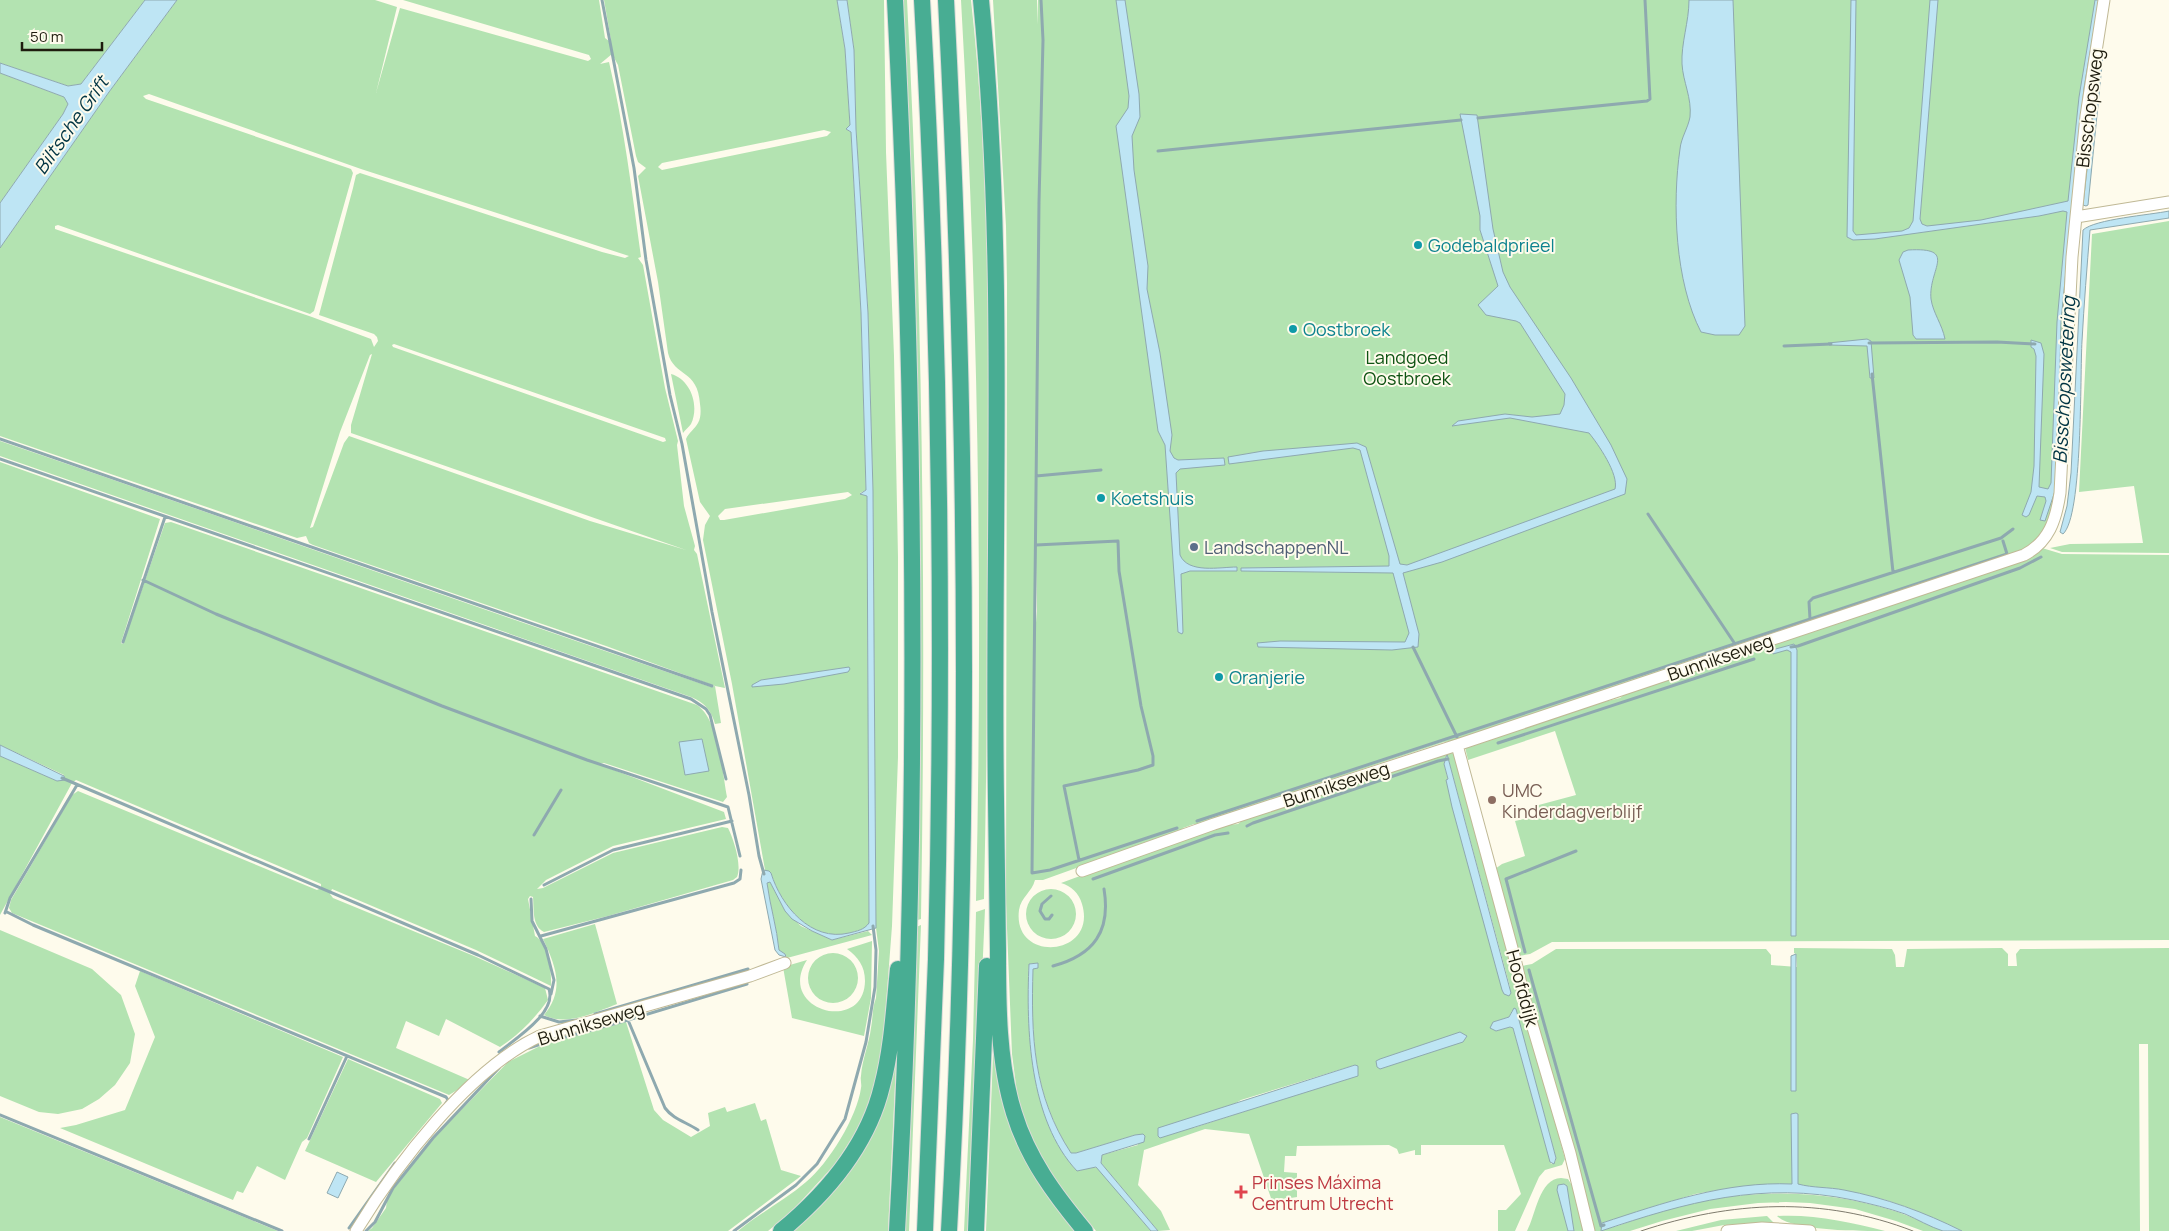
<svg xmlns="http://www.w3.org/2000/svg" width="2169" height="1231" viewBox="0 0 2169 1231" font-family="Manrope,sans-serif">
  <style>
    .green { fill: #b3e3b1; fill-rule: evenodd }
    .water { fill: #bee5f4; stroke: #8ea9af }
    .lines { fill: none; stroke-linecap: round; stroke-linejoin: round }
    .stream { stroke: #8ea9af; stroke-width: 3 }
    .minor-casing { stroke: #c0b996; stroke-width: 13 }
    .highway-casing { stroke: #dbdbd8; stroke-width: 18 }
    .minor { stroke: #fff; stroke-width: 11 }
    .highway { stroke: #48ad93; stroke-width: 16 }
    .tram { stroke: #7e7b6d; stroke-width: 1 }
    .culture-dot { fill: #0f9aa8; stroke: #fefbec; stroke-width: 2 }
    .service-dot { fill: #5c6f8a; stroke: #fefbec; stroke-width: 2 }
    .education-dot { fill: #8d6e63; stroke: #fefbec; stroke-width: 2 }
    .health-dot { fill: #e0444e; stroke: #fefbec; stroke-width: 2 }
    .labels { text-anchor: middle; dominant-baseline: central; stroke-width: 4; stroke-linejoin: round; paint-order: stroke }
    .street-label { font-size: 18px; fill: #1e1c0e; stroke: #fefbec }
    .culture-label { font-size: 18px; fill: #0d838f; stroke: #fefbec; text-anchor: start }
    .park-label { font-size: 18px; fill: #0e5313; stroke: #fefbec }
    .service-label { font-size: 18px; fill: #4e5e75; stroke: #fefbec; text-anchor: start }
    .education-label { font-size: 18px; fill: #785e54; stroke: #fefbec; text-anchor: start }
    .health-label { font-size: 18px; fill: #be3a42; stroke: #fefbec; text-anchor: start }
    .water-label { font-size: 19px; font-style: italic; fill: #003443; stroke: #fefbec }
  </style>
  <rect width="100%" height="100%" fill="#fefbec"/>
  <path class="green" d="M0,0h145l-64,84 -13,2 -68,-23z
    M177,0h198l22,7 -21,86 24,-85 188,53 3,-2 -2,-4 -186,-55h196l6,38 4,3 2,-1 -7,-40h233l8,49 5,76 -4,4 5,3 10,181 5,177 -6,3 7,3 2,428c-5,6 -12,7 -20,9 -38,9 -68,-27 -78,-60l-6,-3 -33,-186 -29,-144 2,-15 5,-9 -10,-14 -14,-63c3,-7 9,-10 12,-16 3,-5 3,-13 2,-19 -2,-35 -26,-27 -32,-51l-10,-71 -20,-106 8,-8 -8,-6 -2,-6 -18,-91 -6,-11 -12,10 9,-2c15,64 23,130 32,195l-3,1 5,7 22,123 13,53 -1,4 7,61 11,40 -1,4 3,4 28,134 -10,-2 6,37 -6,1c-4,-14 -10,-21 -24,-27l-691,-241v-15c237,81 474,166 711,246l4,-1 -109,-40 -293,-101 -4,-2 -3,-7 -9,2 -297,-102v-188l109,-156zM149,94l212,75 268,87 -4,2 -23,-6 -242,-79 -4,2 -3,13 -34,127 55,19 3,3 1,4 -4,6 -3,-8 -59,-22 -257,-88v-3l3,-1 252,89 4,-3 39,-138 -2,-4 -205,-70 -3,-3zM824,130l7,2 -4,4 -165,34 -4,-3 4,-4zM394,344l271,94 1,3 -3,1 -270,-95 -1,-2zM372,354l-21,71v8l335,117 -96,-29 -241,-85 -5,7 -31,84 -3,1 30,-96 30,-77zM848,492l4,3 -7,4 -121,21h-4l-2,-4 7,-7zM813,677l-29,7 -23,-4z
    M847,0h37l2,152 8,204 4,201v200l-6,169 -8,105 -7,43 -9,32 -13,27 -19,30 -44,48 -24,20h-30c22,-18 47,-31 68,-49 23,-19 51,-65 55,-94 1,-4 -1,-8 0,-12 1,-16 8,-32 10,-48 2,-10 1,-20 5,-30l3,-47 -3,-23 -3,-437 -5,-178 -12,-184 -2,-79z
    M898,0h9c16,307 19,613 14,919l-7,2z
    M961,0h10c17,153 18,307 18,460 -1,146 -2,292 -5,439l-8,2c7,-300 2,-601 -15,-901z
    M993,0h44l1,25v-25h1063l-46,499 -11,34 -14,15 -566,192 -20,2 -235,78 -11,5 -4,-1 -11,4 -1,2 -139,50h-8c-3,12 -14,17 -16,30 -7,54 79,47 63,-6 -3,-11 -11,-18 -21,-21l155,-57 22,-2 6,-5 205,-67 5,2 64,233c-3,11 -3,16 7,23l40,149 -3,6 -17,5 -6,7 -24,54h-17v-21h8l15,-16 -17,-49h-83v10h-6v-5l-16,4 -2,-5 -8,-4 -92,1 -1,10h-11l-1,16 13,1v24l-25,4 -23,-67 -44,-5 -61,21 -6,35 23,26 9,19 -12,1 -57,-68 1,-8 36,-10 -3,-10 -59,18h-5c-38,-59 -40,-117 -38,-185h5v-5l-9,1c-3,64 2,157 48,207l17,-4 5,2 52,62h-55l-38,-47 -20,-32 -13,-31 -8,-28 -5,-39 -6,-151 1,-620 -1,-57zM1036,556l1,55 -2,23 -1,-50zM1447,754l63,233h-1l-63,-207h2l-4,-16zM1512,1011l10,23 34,124 -1,4 -4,2 -38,-136 -3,-1 -14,4 -3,-9 16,-5zM1355,1065l-78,36 -84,27 48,-28z
    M0,73l64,24 4,7 -5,10 -63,89z
    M2169,221v332l-107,-1 -12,-4 20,-4 73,-1 -9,-57 -55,6 13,-258z
    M671,374c19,5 29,31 20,50 -2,3 -6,6 -8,9z
    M0,462l160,57 -39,124 2,1 42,-121 6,-1 526,183c22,15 25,66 30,92l-4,5 -119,-39 -6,1 126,48 2,7 -113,27 -67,34 -9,9 6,-1 70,-35 109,-26 6,1c6,12 14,37 9,49l-4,3 -125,36 -64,16c-12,-6 -10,-22 -11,-35l-3,-1 -2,3 7,37c13,6 17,37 16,50l-75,-36 -144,-61 -2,5 3,4 141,58 71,32 3,12c-13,18 -29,35 -48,47l-54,-28 -7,17 -33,-15 -10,27 76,33 -23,14 -437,-182 -3,-5 2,-8 61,-105 6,-4 239,99 4,-2v-4l-245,-104 -4,3 -72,132v-159l57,25 7,-6 -64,-30z
    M2042,548l20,6 107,1v385l-617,2 -22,12 -11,2 -24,-87 7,-5 23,-8 -10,-35 22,-5 -2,-10 41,-11 -21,-64 -87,29 -3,-13 134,-44 21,-5 5,-4 130,-44 5,1 18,-9z
    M770,882l15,29 16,15 11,5 20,9 36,-9 4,4 -85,23 -2,-4 -6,-3c-2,-23 -9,-45 -12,-68z
    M1026 914a25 25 0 1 1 50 0a25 25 0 1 1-50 0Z
    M985,909l-14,322h-7l9,-191 3,-128z
    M595,924l22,80c-21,8 -51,23 -73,11 21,-25 12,-49 -1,-76z
    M921,925l-12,306h-7l12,-303z
    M0,930l92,39 29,26 14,39 -5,29 -15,22 -16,14 -17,10 -24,5 -19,-2 -39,-16z
    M872,941l-1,57 -7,38 -72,-18 -9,-51 24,-7c-32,50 57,75 58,21 0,-15 -7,-24 -18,-32z
    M1794,948l98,1 3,6 1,12h8l3,-18 95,-1 6,6v12h9l-1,-12 4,-5 149,-1v283h-20l-1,-187h-9l1,187h-178l-50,-22 -26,-9 -43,-10 -56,-6 -57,4 -35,6 -93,29 -1,7c25,-5 48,-17 72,-23 72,-18 147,-19 218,3 18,5 35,14 53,21h-21l-27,-10 -41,-12 -45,-6 -24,-1 -28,1 -48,6 -48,12 -32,10h-36l-72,-265 10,-2 24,-15h210l5,6v10l26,2 -1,-13 -2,-1z
    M808 978a25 25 0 1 1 50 0a25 25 0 1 1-50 0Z
    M140,971l203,86 -36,81 -5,4 -17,38 -28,-14 -14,27 -6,-2 -4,9 -173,-72 16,-3 49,-15 30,-73 -20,-51z
    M626,1022l28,88 9,10 28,17 19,-11 -2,-13 17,-6 2,5 28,-9 6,18 5,-2 15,51 20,6 -73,55h-360l4,-3 14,-20 1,-8 6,-10 40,-51 75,-77 36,-18z
    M994,1030l5,45 78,156h-91z
    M897,1043l-9,188h-98l53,-55z
    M348,1059l92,40 2,4 -66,79 -71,-31z
    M0,1117l278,114h-278z
    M1561,1178l7,1 7,11 9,41h-57c9,-17 12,-52 34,-53z
    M1767,1216l7,7 -50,2 -32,6h-16l45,-11z
    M1777,1216c37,-2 73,6 108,15 -23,0 -93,0 -108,-15z"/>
  <path class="water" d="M145,0h32l-68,92 -109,156v-45l63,-89 5,-10 -4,-7 -64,-24v-10l68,23 13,-2z
    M837,0h10l7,50 2,79 12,184 5,178 3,437 -44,12 -20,-9 -20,-12 -7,-8 -15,-29 -3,1c3,23 10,45 12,67l6,4 1,3 -7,-2 -4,-5 -14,-71 2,-9 6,1 2,2c10,33 40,69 78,60 8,-2 15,-3 20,-10l-2,-427 -7,-2 6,-4 -5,-177 -10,-181 -5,-3 4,-4 -5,-76z
    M1116,0h9l14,94 1,23 -8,19 2,34 14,96 -1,23 13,64 12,82 -2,16 4,7 4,2 46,-2 1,7 -45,4 -4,4 4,82c8,19 40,12 57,12v4h-47l-9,3 2,58 -1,2 -4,-2 -13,-187 -7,-14 -42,-305 12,-18 1,-12z
    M1689,0h44l12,326 -6,9h-24l-14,-3c-26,-50 -29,-128 -21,-183 1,-11 8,-21 10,-32 2,-19 -7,-35 -8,-53 -1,-21 7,-42 7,-64z
    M1851,0h5l-3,231 3,4 46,-4 7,-3 4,-7 17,-221h8l-18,219 2,5 5,2 54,-6 87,-19 11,-104 16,-97h4l-15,88 -23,233 -2,92 -4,78 -10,30 -5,-1 6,-19 -1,-4 -8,-1 -8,19 -3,2 -4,-2 9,-23 3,-26 2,-110 -2,-7 -3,-2v-7l10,3 3,11 -5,133 9,2 3,-6 6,-161 10,-110 -4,-1 -24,5 -164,23 -22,1 -6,-3z
    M2100,54l3,1 -15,150 -2,1 -3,-1 1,-9z
    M1460,114l17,1 16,114 10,43 7,15 61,91 40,67 16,34 -2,15 -183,68 -39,11 16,61 -1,13 -26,3 -134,-3 -1,-4 23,-2 125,1 4,-9 -16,-60 -152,-2v-3l148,-2v-10l-29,-106 -7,-2 -124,16 -1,-7 35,-6 83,-7 11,-1 9,4 34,117 7,1 208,-76c4,-15 -17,-45 -26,-56l-79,-15 -58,8 6,-5 47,-7 27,3 28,-3 4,-9 1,-11 -45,-71 -4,-2 -30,-6 -8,-10 20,-19 -18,-56v-14z
    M2169,211v7l-79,12c-3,37 -6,74 -8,111 -2,33 1,175 -19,193l-3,-2 7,-26 4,-33 12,-243c12,-11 67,-15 86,-19z
    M1908,250c51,-3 20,19 23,49 2,14 11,25 14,40h-29l-3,-4 -3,-38 -11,-37 4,-8z
    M1867,339l4,2 3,37h-4l-3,-32 -38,-1 -1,-2z
    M1794,644l3,6 -1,276v10h-5v-284l-4,-2 -14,4 -1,-4z
    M849,667l1,2 -2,3 -64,12 -32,3v-2l9,-5z
    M702,739l7,32 -24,4 -6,-33z
    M0,745l64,31 1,4 -8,1 -57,-25z
    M1447,754l64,239 -2,3 -5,-2 -2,-4 -50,-183 -6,-27 2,-1 -4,-15z
    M1796,954v137h-5v-135z
    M1038,963v5l-5,1c-2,67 0,126 38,184h5l59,-18 8,-1 2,2 -1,6 -42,13 -1,8 57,68h-7l-55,-64 -19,4c-48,-51 -51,-142 -48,-207z
    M1514,1008l2,1 40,149 -2,6 -4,-2 -37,-134 -3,-1 -14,4 -6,-3 3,-6 16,-5z
    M1460,1032l7,4 -4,6 -83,27 -3,-2 -1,-6 4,-2z
    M1355,1065l3,1v10l-198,62 -2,-2v-8z
    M1796,1113l2,1v70c15,4 31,3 46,6 42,8 80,22 118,41 -6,0 -14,0 -19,0 -13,-4 -26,-12 -38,-17 -17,-6 -34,-10 -52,-14 -91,-19 -166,2 -252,31l1,-8c61,-20 124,-42 190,-39l-1,-70z
    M337,1172l11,5 -10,21 -11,-5z
    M1564,1184l3,2 7,45h-6l-11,-41 1,-5z"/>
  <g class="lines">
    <path class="stream" d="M602,0l32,168 12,92 24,135 12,49 30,168 37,183 10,61 5,18
      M1041,0l2,40 -4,162 -7,671 18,-3 127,-42
      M1478,118l169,-17 3,-2 -5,-99
      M1158,151l303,-31
      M1869,343l128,-1 38,2
      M1784,346l47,-2
      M1872,374l21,198
      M0,439l712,247
      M0,459l691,240 15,10 4,6 16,64
      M1036,476l65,-6
      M1648,514l87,130
      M1036,545l82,-4 1,30 22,135 12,50v9l-15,5 -74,16 15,74
      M143,580l73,34 226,92 145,54 141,47 12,49
      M1810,619l-1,-17 4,-4 188,-60 12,-9
      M123,642l42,-125
      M1413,647l44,90
      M1791,647l7,-1 222,-78 21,-11
      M1498,743l256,-84
      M62,778l416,177 71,34c8,24 -34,50 -50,63
      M1197,821l810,-267 -4,-13
      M1247,826l6,-3 185,-62 10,-2
      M534,835l27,-45
      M1093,879l122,-44 13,-2
      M544,885l69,-35 119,-29
      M1051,896l-9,8 -2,7 5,8h4l3,-4
      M531,899l1,22 14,28 8,31 -3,14
      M7,912l26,13 413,172 2,3 -2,3
      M5,913l5,-15 67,-113
      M541,936l193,-53 6,-4 1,-9
      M1525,952l-19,-73 70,-28
      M1053,966c41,-11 58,-35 51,-77
      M1529,970l72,256 3,-1
      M595,1014l153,-45
      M540,1016l19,6 18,-2
      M529,1048l18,-6 81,-22
      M0,1115l282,116
      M698,1130c-12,-8 -25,-11 -33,-22l-37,-88 119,-36
      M309,1139l38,-83
      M349,1228l46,-65
      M366,1231l9,-9 18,-34 40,-50 66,-70
      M734,1231l62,-46 21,-21 28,-45 21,-77 9,-55 1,-37 -3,-24"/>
    <defs>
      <path id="minor" d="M2076,217l93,-15
        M1457,745l59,218 8,34 46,156 19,78
        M1082,871l132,-47 243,-79 567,-190c25,-13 32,-35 36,-62l12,-236 14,-141 18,-116
        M356,1231c40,-66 113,-162 184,-195l210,-60 35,-13
        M1727,1231l35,-3 48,3"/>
      <path id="highway" d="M895,0c21,410 25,821 2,1231
        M922,0c18,319 22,639 14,959 -3,91 -8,181 -11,272
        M946,0c21,410 26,821 3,1231
        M981,0c26,266 11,533 15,800 1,50 1,101 2,151 0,53 0,111 16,162 14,46 41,82 71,118
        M781,1231c46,-38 87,-86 101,-145 10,-38 12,-78 16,-117
        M976,1231l11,-265"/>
    </defs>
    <use href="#minor" class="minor-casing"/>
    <use href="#highway" class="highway-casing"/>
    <use href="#minor" class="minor"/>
    <use href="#highway" class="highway"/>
    <path class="tram" d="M1641,1231c90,-30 182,-35 272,0"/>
  </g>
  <g class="culture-dot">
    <circle cx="1418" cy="245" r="5"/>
    <circle cx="1293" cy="329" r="5"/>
    <circle cx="1101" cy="498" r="5"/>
    <circle cx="1219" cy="677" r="5"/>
  </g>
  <circle class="service-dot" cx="1194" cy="547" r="5"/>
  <circle class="education-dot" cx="1492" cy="800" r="5"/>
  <path class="health-dot" d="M1238.5 1184.5h5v5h5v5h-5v5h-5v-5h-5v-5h5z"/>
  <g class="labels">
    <g class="street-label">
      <text transform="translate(2089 108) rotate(-83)">Bisschopsweg</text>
      <text transform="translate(1720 657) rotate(-19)">Bunnikseweg</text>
      <text transform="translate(1336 784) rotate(-18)">Bunnikseweg</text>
      <text transform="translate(1523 988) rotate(75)">Hoofddijk</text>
      <text transform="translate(591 1023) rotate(-17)">Bunnikseweg</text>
    </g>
    <g class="culture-label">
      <text x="1428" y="245">Godebaldprieel</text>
      <text x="1303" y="329">Oostbroek</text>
      <text x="1111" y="498">Koetshuis</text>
      <text x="1229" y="677">Oranjerie</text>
    </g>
    <g class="park-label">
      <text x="1407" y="357">Landgoed<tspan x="1407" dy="21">Oostbroek</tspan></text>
    </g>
    <g class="service-label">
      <text x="1204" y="547">LandschappenNL</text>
    </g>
    <g class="education-label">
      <text x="1502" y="790">UMC<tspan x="1502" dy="21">Kinderdagverblijf</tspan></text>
    </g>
    <g class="health-label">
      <text x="1252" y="1182">Prinses Máxima<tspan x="1252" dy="21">Centrum Utrecht</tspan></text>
    </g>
    <g class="water-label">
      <text transform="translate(71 125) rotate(-55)">Biltsche Grift</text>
      <text transform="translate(2064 380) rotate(-87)">Bisschopswetering</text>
    </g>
  </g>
  <path d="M22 42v8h80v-8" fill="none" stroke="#1e1c0e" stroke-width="2.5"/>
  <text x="30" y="42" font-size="15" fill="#1e1c0e" stroke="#fefbec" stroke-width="4" paint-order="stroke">50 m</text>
</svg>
